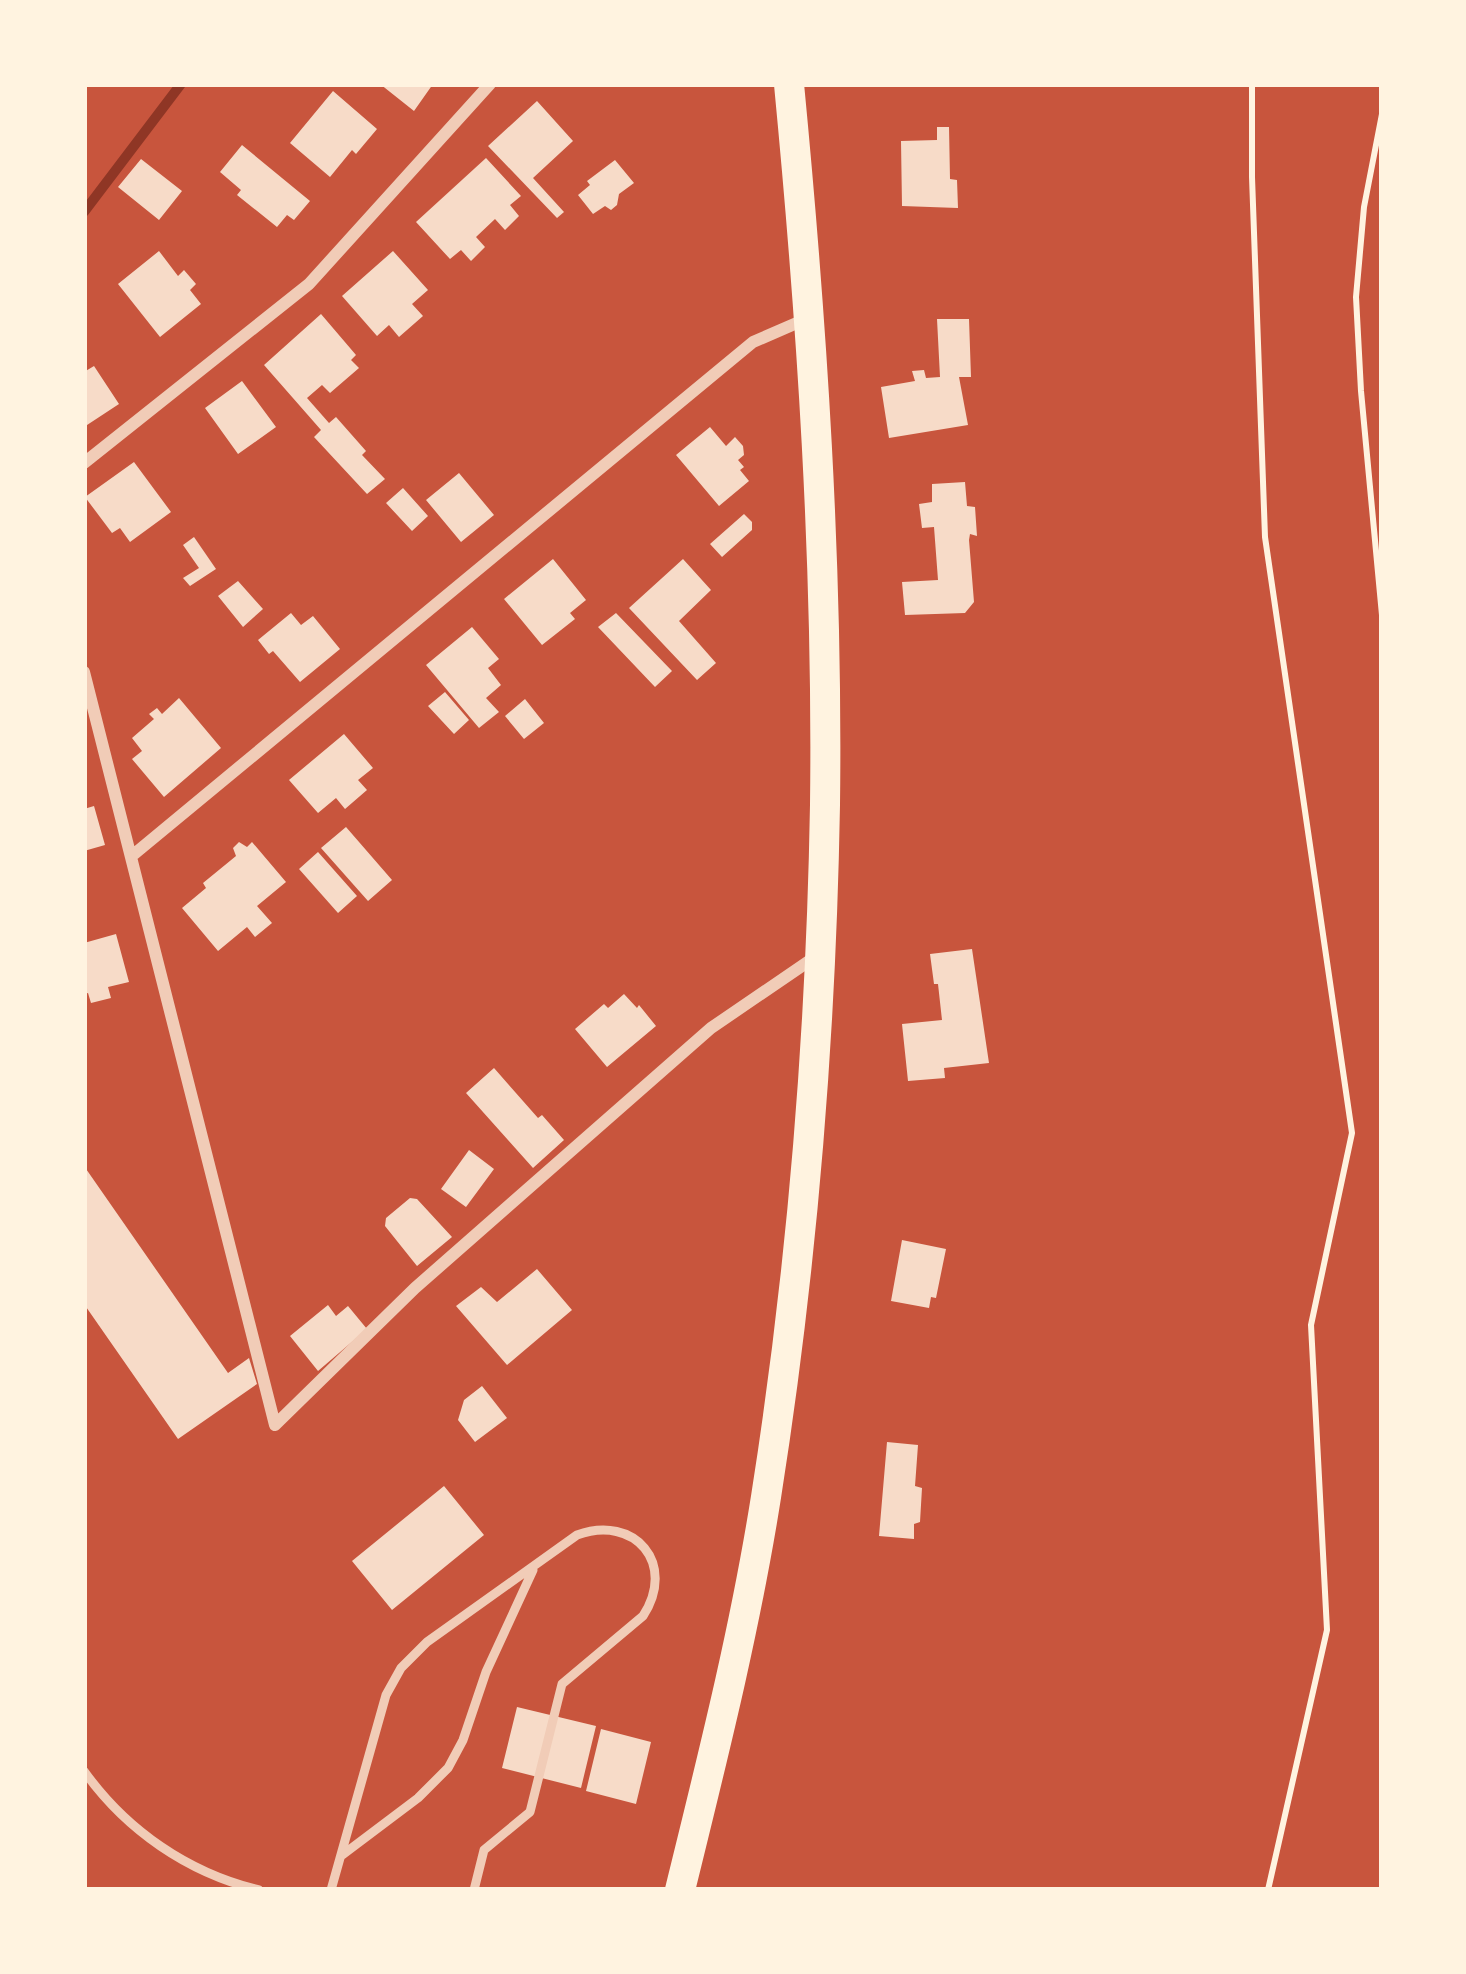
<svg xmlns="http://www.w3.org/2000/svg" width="1466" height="1974" viewBox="0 0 1466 1974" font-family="'PT Sans Narrow',sans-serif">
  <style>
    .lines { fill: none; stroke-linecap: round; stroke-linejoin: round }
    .stream { stroke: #8f3625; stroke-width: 10 }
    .building { fill: #f7dbc8 }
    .path { stroke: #fff3e0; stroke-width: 6 }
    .service { stroke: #f1ccb7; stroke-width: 9 }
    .minor { stroke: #f1ccb7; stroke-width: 12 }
    .primary { stroke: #fff3e0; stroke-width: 30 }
  </style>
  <rect width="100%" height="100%" fill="#c8553d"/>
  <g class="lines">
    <path class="stream" d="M84,212l97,-128"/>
  </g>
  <path class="building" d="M380,84h53l-19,27z
    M333,91l44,38 -21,25 -4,-4 -22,27 -40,-34z
    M537,101l36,40 -40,37 31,34 -7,6 -69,-72z
    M937,127h12l1,52 7,1 1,28 -56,-2 -1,-65 36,-1z
    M242,145l68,56 -16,19 -7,-5 -10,12 -40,-32 4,-5 -21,-18z
    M486,158l35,38 -11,9 9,11 -14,14 -10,-11 -19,18 9,10 -14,14 -10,-11 -11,9 -34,-37z
    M141,159l41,32 -23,29 -41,-33z
    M615,160l19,23 -15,11 -2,11 -6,5 -6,-4 -12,8 -15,-19 12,-10 -3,-4z
    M159,251l19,25 6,-6 12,14 -6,6 11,14 -41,33 -42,-53z
    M393,251l35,39 -16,14 11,12 -24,21 -10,-12 -12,11 -35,-40z
    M321,314l35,41 -5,5 8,8 -29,25 -8,-8 -15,13 22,25 7,-6 30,34 -4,4 23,24 -18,15 -53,-57 7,-7 -57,-65z
    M937,319h32l2,58h-12l9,48 -79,13 -8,-51 34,-6 -3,-10 12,-1 2,8 14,-1z
    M94,366l25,38 -35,23v-55z
    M242,381l34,46 -38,27 -33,-46z
    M710,427l16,19 9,-9 8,9 1,9 -6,5 6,7 -4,3 9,11 -30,25 -43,-51z
    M134,462l37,50 -41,30 -10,-14 -8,5 -27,-36z
    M459,473l35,42 -33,27 -35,-42z
    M965,482l2,24 8,1 2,29 -7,-2 -1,6 5,62 -9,11 -60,2 -3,-33 36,-2 -4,-53 -12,1 -3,-24 13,-2v-18z
    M403,488l25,28 -16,15 -26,-28z
    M744,514l8,8v8l-30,27 -12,-13z
    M194,537l22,32 -26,17 -7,-8 16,-10 -16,-23z
    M553,559l33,41 -16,13 5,6 -33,26 -38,-46z
    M683,559l28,31 -32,31 37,42 -19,17 -68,-72z
    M238,581l25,28 -20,18 -25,-31z
    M291,613l10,12 12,-9 27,33 -40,33 -27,-31 -4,3 -11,-14z
    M616,613l56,58 -17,16 -57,-60z
    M472,627l27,32 -11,9 13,17 -15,13 13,14 -20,16 -53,-63z
    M445,692l24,28 -15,14 -26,-28z
    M179,698l42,50 -57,49 -32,-38 10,-8 -10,-13 22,-19 -5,-5 8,-6 5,6z
    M525,699l19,24 -20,16 -19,-23z
    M344,734l29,34 -15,12 9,10 -22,19 -9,-11 -18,15 -29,-33z
    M94,806l11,39 -21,6v-42z
    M346,827l46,53 -24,21 -47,-53z
    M239,842l8,5 5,-5 34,40 -29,24 15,17 -17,14 -8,-10 -29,24 -36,-43 24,-20 -3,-5 33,-27 -3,-8z
    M318,852l39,44 -19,17 -39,-44z
    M116,934l13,48 -21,5 3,11 -20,5 -3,-10 -4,1v-51z
    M972,949l17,114 -45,5 1,10 -37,3 -6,-57 40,-4 -4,-36h-4l-4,-30z
    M624,994l13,14 2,-3 17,21 -49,41 -32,-38 29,-25 4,4z
    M494,1068l44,50 4,-3 22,25 -31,28 -67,-75z
    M469,1150l25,19 -28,38 -25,-18z
    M84,1166l144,207 21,-15 8,26 -79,55 -94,-135z
    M410,1198l7,1 35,38 -35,29 -32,-40 1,-8z
    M902,1240l44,9 -10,49 -5,-1 -2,11 -38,-7z
    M537,1269l35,41 -65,55 -51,-59 25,-19 16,15z
    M328,1305l8,11 12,-10 19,23 -49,42 -28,-35z
    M482,1386l25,32 -32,24 -17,-22 6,-20z
    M887,1442l31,3 -3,41 7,2 -2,34 -6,2v15l-35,-3z
    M444,1486l40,49 -92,75 -40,-49z
    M517,1707l79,19 -15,62 -79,-20z
    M601,1729l50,13 -15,62 -50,-13z"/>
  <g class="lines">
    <path class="path" d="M1252,84v93l13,360 87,596 -41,192 16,305 -59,260
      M1382,114l-18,93 -8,90 5,94 21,224"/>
    <path class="service" d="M84,1771c42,59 104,102 175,119
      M341,1856l77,-58 30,-30 15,-28 23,-68 47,-102
      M331,1890l55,-195 15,-27 26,-26 150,-107c58,-21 100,29 66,81l-81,68 -32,128 -46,38 -10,40"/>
    <path class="minor" d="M84,463l225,-179 181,-200
      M84,672l191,753 140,-137 296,-260 104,-71
      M133,855l620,-513 53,-23"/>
    <path class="primary" d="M680,1890c32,-130 65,-260 86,-393 36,-228 55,-461 59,-692 3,-240 -13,-482 -36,-721"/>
  </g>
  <rect width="1466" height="1974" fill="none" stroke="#fff3e0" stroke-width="174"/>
</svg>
